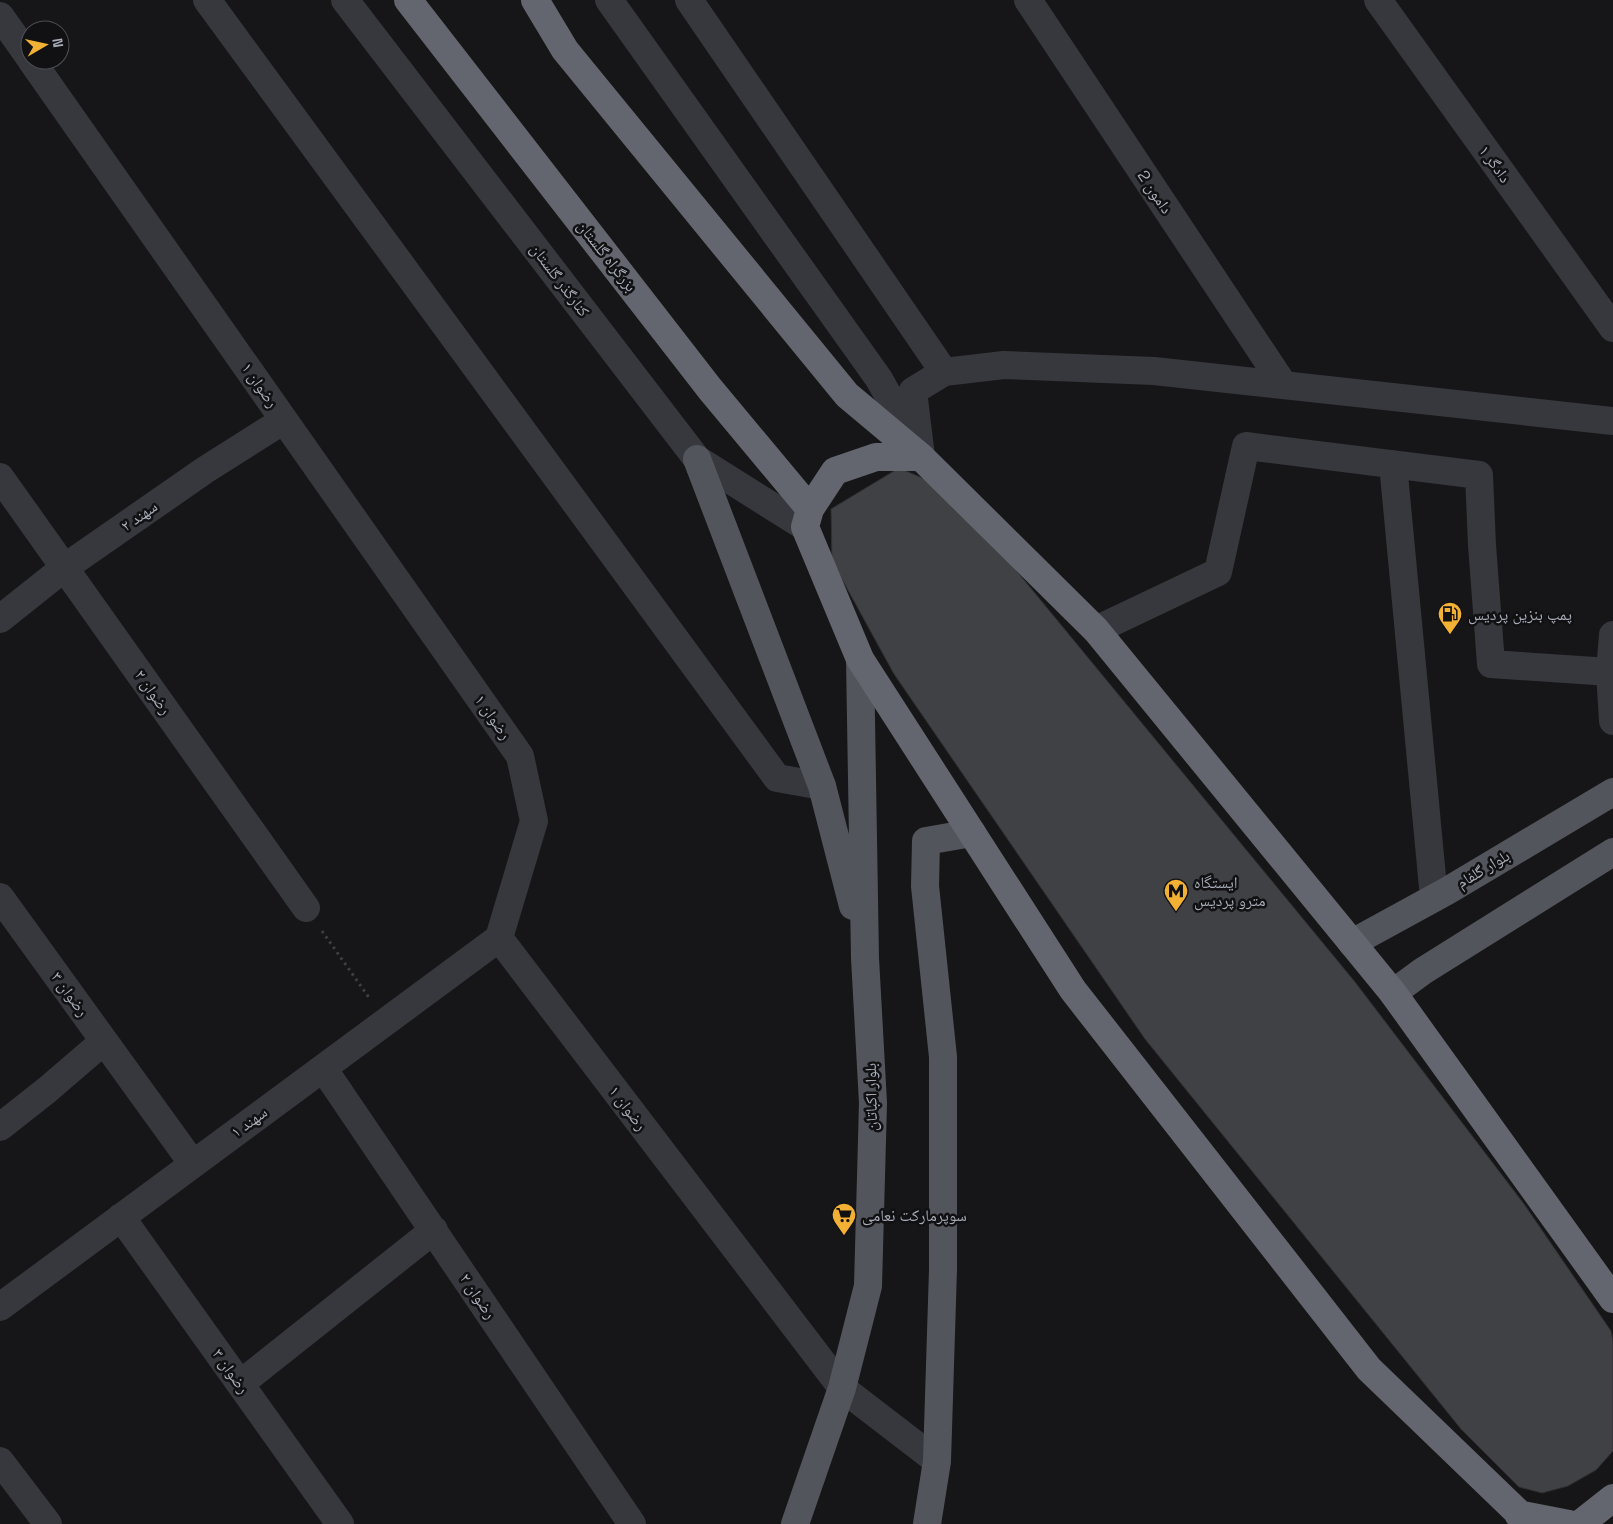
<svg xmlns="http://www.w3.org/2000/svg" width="1613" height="1524" viewBox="0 0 1613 1524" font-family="'Space Grotesk','Noto Naskh Arabic',sans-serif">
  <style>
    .building { fill: #404145; stroke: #303034 }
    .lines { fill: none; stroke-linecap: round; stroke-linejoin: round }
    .path { stroke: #3d3f44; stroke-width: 3; stroke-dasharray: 2.5 4; stroke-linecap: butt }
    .minor { stroke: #37383d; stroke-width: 28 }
    .major { stroke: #53555c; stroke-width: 28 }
    .highway { stroke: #63666e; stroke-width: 28 }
    .labels { text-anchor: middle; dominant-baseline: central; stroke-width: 5; stroke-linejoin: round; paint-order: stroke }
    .street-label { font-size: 16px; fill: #a8adb8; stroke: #111113 }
    .poi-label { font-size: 16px; fill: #a8adb8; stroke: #111113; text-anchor: start }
  </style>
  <rect width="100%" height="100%" fill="#161618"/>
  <path class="building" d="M899,468l51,22 405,492 169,222 87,127 2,10v110l-17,19 -28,16 -26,7 -23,-6 -58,-58 -316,-390 -251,-365 -62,-113 -1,-52z"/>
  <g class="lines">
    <path class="path" d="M322,931l48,68"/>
    <path class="minor" d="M207,0l570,778 45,8
      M345,0l352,459 108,68
      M609,0l270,379 35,63
      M689,0l255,372
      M1028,0l255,384
      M1378,0l235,328
      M0,16l30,42
      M31,60l489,696 14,65 -35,117 343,450 95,73
      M921,457l-8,-66 31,-19 60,-7 150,6 459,50
      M1393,464l41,434
      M0,477l306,431
      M0,619l64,-51 141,-98 79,-50
      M1096,630l122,-58 28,-126 233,29 3,70 9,119 119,8
      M1613,635l-3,37 3,49
      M0,897l193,267
      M323,1068l309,456
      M0,1127l47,-37 57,-49
      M121,1217l219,307
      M0,1307l499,-369
      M240,1384l194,-154
      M0,1461l48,63"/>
    <path class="major" d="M697,459l125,327 31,120
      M1352,943l95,-52 166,-99
      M1393,993l30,-22 190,-119
      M795,1524l47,-136 26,-102 5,-183 -8,-145 -5,-299
      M927,1524l10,-63 6,-192v-212l-18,-171 1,-45 46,-8"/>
    <path class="highway" d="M408,0l302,389 100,120
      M535,0l30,50 282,345 74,62
      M1518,1514l51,10
      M1530,1524l-161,-155 -296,-379 -213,-331 -55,-132 5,-18 25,-38 41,-14h45l175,173 297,363 220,306
      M1580,1524l33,-26"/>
  </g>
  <defs>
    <symbol id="fuel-pin" viewBox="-11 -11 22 30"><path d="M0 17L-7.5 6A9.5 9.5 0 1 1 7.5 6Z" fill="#f2b134" stroke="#111113"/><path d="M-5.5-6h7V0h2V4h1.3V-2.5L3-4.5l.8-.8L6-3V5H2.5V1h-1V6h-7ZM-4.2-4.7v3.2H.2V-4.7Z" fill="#111"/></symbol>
    <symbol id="metro-pin" viewBox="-11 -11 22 30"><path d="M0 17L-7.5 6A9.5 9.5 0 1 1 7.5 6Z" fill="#f2b134" stroke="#111113"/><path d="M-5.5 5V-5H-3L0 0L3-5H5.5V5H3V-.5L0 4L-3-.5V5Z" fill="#111"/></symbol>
    <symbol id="supermarket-pin" viewBox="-11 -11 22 30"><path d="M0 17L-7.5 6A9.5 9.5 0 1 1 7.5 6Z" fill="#f2b134" stroke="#111113"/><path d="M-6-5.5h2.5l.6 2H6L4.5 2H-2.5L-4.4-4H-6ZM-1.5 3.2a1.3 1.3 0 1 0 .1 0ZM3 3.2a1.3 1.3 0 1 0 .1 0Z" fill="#111"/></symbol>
  </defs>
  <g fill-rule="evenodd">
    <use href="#fuel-pin" x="1436" y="600" width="28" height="38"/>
    <use href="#metro-pin" x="1162" y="877" width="28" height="38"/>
    <use href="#supermarket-pin" x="830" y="1201" width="28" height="38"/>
  </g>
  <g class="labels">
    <g class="street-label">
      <text transform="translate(1495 164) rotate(54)">۱ دادگر</text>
      <text transform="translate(1155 192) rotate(56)">دامون 2</text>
      <text transform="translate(607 256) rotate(52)">بزرگراه گلستان</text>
      <text transform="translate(560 280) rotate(53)">کنارگذر گلستان</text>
      <text transform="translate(260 385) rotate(55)">رضوان ۱</text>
      <text transform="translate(139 516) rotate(-35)">سهند ۲</text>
      <text transform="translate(153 692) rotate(55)">رضوان ۲</text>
      <text transform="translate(493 717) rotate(55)">رضوان ۱</text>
      <text transform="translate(1483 869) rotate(-31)">بلوار گلفام</text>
      <text transform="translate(70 994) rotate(54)">رضوان ۳</text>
      <text transform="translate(871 1097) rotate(-91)">بلوار اکباتان</text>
      <text transform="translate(628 1108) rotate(53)">رضوان ۱</text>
      <text transform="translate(249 1122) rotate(-36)">سهند ۱</text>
      <text transform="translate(478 1296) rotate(56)">رضوان ۲</text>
      <text transform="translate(231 1371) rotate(55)">رضوان ۳</text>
    </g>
    <g class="poi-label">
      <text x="1468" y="614">پمپ بنزین پردیس</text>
      <text x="1194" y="882">ایستگاه<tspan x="1194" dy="18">مترو پردیس</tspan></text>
      <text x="862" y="1215">سوپرمارکت نعامی</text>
    </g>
  </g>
  <g transform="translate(45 45) rotate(81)"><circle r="24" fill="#111113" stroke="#4d4f55"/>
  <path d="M0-4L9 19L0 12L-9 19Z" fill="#f2b134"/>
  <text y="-8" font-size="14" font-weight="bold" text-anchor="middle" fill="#a8adb8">N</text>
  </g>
</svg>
